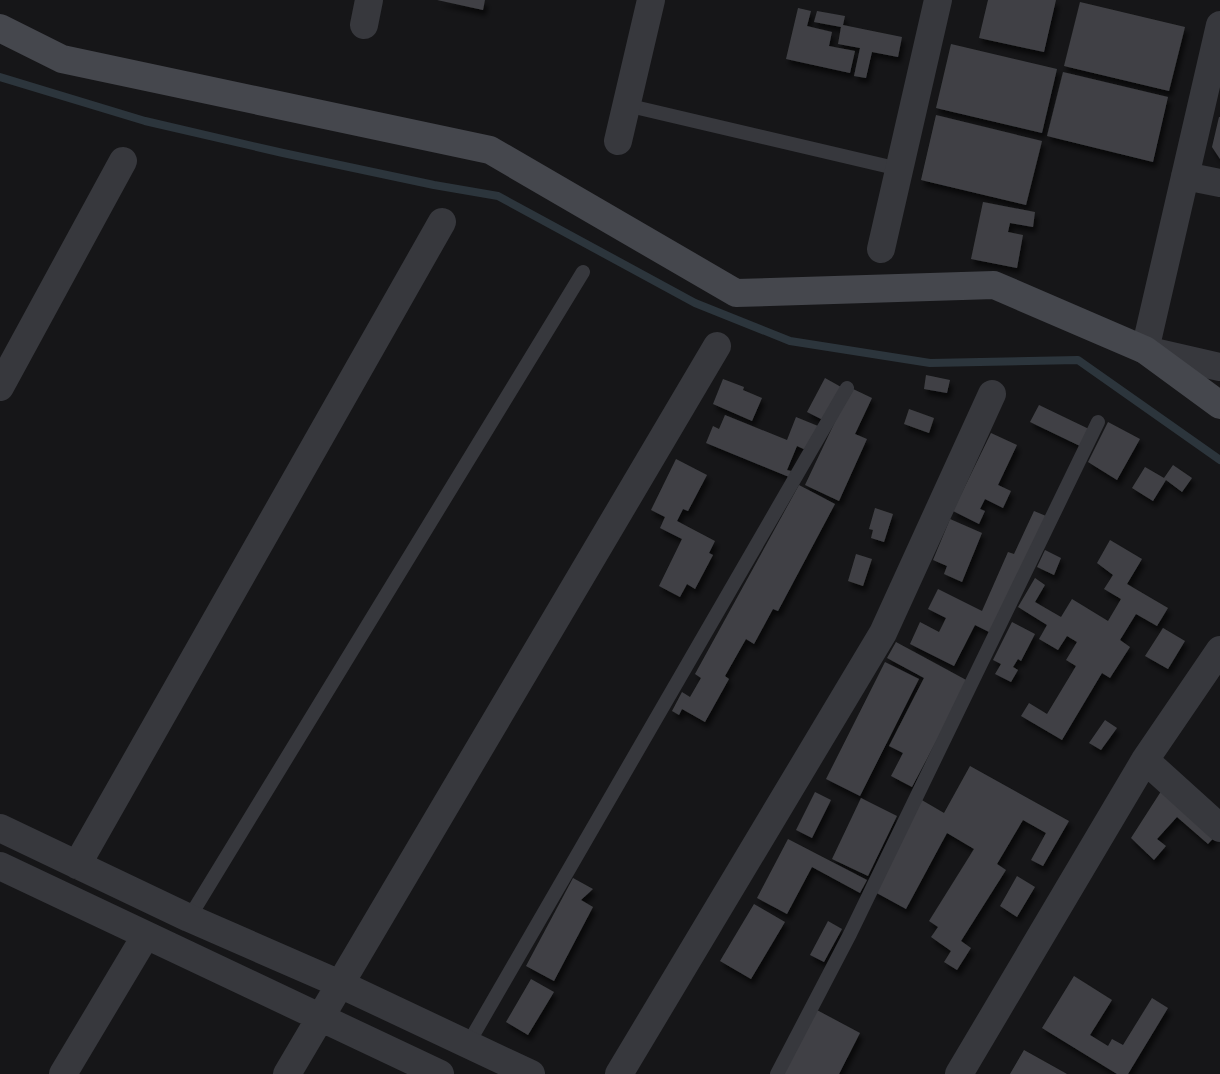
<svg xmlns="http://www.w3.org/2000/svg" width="1220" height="1074" viewBox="0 0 1220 1074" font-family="Overpass,sans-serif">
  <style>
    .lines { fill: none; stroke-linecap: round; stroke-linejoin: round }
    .stream { stroke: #2c353c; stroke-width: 8 }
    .building { fill: #404145; filter: url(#shadow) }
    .lane { stroke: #37383d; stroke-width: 14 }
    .street { stroke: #37383d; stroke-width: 28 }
    .secondary { stroke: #45474d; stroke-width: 28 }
  </style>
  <defs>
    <filter id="shadow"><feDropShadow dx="3" dy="5.5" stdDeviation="2.5" flood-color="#0009"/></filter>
  </defs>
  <rect width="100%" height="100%" fill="#161618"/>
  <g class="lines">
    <path class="stream" d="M0,77l145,44 138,32 151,32 64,11 197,107 95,38 140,22 148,-3 142,100"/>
  </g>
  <path class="building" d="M437,0h48l-2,10z
    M988,0h68l-12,52 -65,-14z
    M1080,2l105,25 -16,64 -105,-25z
    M798,8l13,3 -4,15 25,6 -3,14 26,5 -5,22 -64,-14z
    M817,11l28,5 -2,9 59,12 -4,20 -26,-5 -6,26 -12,-2 6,-28 -22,-4 3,-17 -27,-5z
    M951,44l106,25 -15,64 -106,-25z
    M1063,72l105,25 -15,65 -106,-26z
    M936,115l106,26 -16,64 -105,-25z
    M1219,117h1v42l-8,-12z
    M983,202l52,10 -2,15 -23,-4 -2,9 15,3 -6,33 -46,-9z
    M926,375l24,5 -3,13 -23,-4z
    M825,378l16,9 -18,33 -16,-8z
    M723,379l21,8 -1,3 19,8 -10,23 -39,-17z
    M851,388l21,10 -17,36 12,5 -28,62 -34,-16z
    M1039,405l52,25 -9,17 -52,-25z
    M909,409l25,9 -5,15 -25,-9z
    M725,415l62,25 9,-23 22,9 -10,25 -11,-5 -10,24 4,1 -2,6 -83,-34 7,-17 6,3z
    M1108,422l32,17 -23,41 -29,-18z
    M991,433l26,12 -19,40 13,6 -8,17 -18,-9 -5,10 5,2 -6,13 -26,-13z
    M676,459l31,16 -19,36 -5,-2 -6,12 38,20 -6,12 4,2 -18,34 -8,-5 -7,13 -21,-11 23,-47 -22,-11 5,-11 -14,-7z
    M1173,465l19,13 -10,14 -16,-12 -13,21 -21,-13 13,-21 19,11z
    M799,485l36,19 -57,107 -5,-2 -19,35 -8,-5 -21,37 4,3 -24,43 -23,-13 -3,6 -7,-4 10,-19 8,5 11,-19 -6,-4z
    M875,508l18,6 -9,28 -13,-4 2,-8 -4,-1z
    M1034,511l12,5 -55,117 -16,-8 -21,41 -44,-22 10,-22 19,10 7,-14 -18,-9 10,-20 44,22 26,-59 6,2z
    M950,519l32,14 -20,49 -18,-8 3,-8 -14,-6z
    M1110,540l32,19 -15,25 41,24 -11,18 -21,-12 -16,26 10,7 -20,31 -8,-5 -40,67 -41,-24 8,-13 18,11 29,-48 -10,-6 11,-18 -10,-6 -9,14 -19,-11 8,-14 -29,-18 17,-29 10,7 -10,17 26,15 11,-18 36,22 13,-22 -17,-10 9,-14 -16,-12z
    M1045,550l16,8 -7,17 -17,-8z
    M856,554l16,5 -9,27 -15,-5z
    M1012,622l23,12 -14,27 -3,-2 -5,8 5,3 -7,12 -16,-8 6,-10 -8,-4z
    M1163,628l22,13 -17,28 -23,-13z
    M896,642l72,39 -56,106 -21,-11 12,-23 -14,-7 35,-68 -37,-20z
    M885,662l34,17 -59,117 -34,-17z
    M1105,720l12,8 -16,22 -12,-7z
    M970,766l99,55 -26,45 -12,-6 15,-27 -23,-13 -26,44 9,6 -45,71 10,7 -14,22 -13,-8 7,-11 -20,-14 7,-10 -9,-6 45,-72 -27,-16 -41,76 -33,-18 47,-92 24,14z
    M1167,782l53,49 -12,13 -31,-27 -20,22 9,7 -12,14 -23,-22z
    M815,792l16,8 -19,38 -16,-8z
    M861,798l36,18 -29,60 -36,-17z
    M788,839l79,41 -7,13 -48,-26 -25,47 -30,-16z
    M1017,876l18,11 -18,30 -17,-11z
    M573,878l20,11 -12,11 12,7 -39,74 -28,-15z
    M754,904l31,18 -34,57 -31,-18z
    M828,921l14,8 -18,33 -14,-7z
    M1074,976l38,24 -22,35 18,11 4,-7 11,6 29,-47 16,10 -40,66h-11l-75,-46z
    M531,979l23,13 -26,43 -22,-13z
    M815,1009l45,24 -21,41h-57z
    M1024,1050l43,24h-57z"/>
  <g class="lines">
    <path class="lane" d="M626,105l273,64
      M189,918l394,-646
      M468,1044l379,-656
      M777,1074l73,-140 248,-512"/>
    <path class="street" d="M364,25l5,-25
      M1220,25l-75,325 75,17
      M618,141l33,-141
      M1185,176l35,7
      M881,249l57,-249
      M0,387l123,-226
      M1145,760l75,68
      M0,828l189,90 151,66 191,90
      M77,865l365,-643
      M0,866l440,208
      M63,1074l83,-139
      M287,1074l430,-728
      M619,1074l264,-441 109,-239
      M959,1074l186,-314 75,-110"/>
    <path class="secondary" d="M0,28l62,31 428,91 246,143 258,-8 151,65 75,55"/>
  </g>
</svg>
